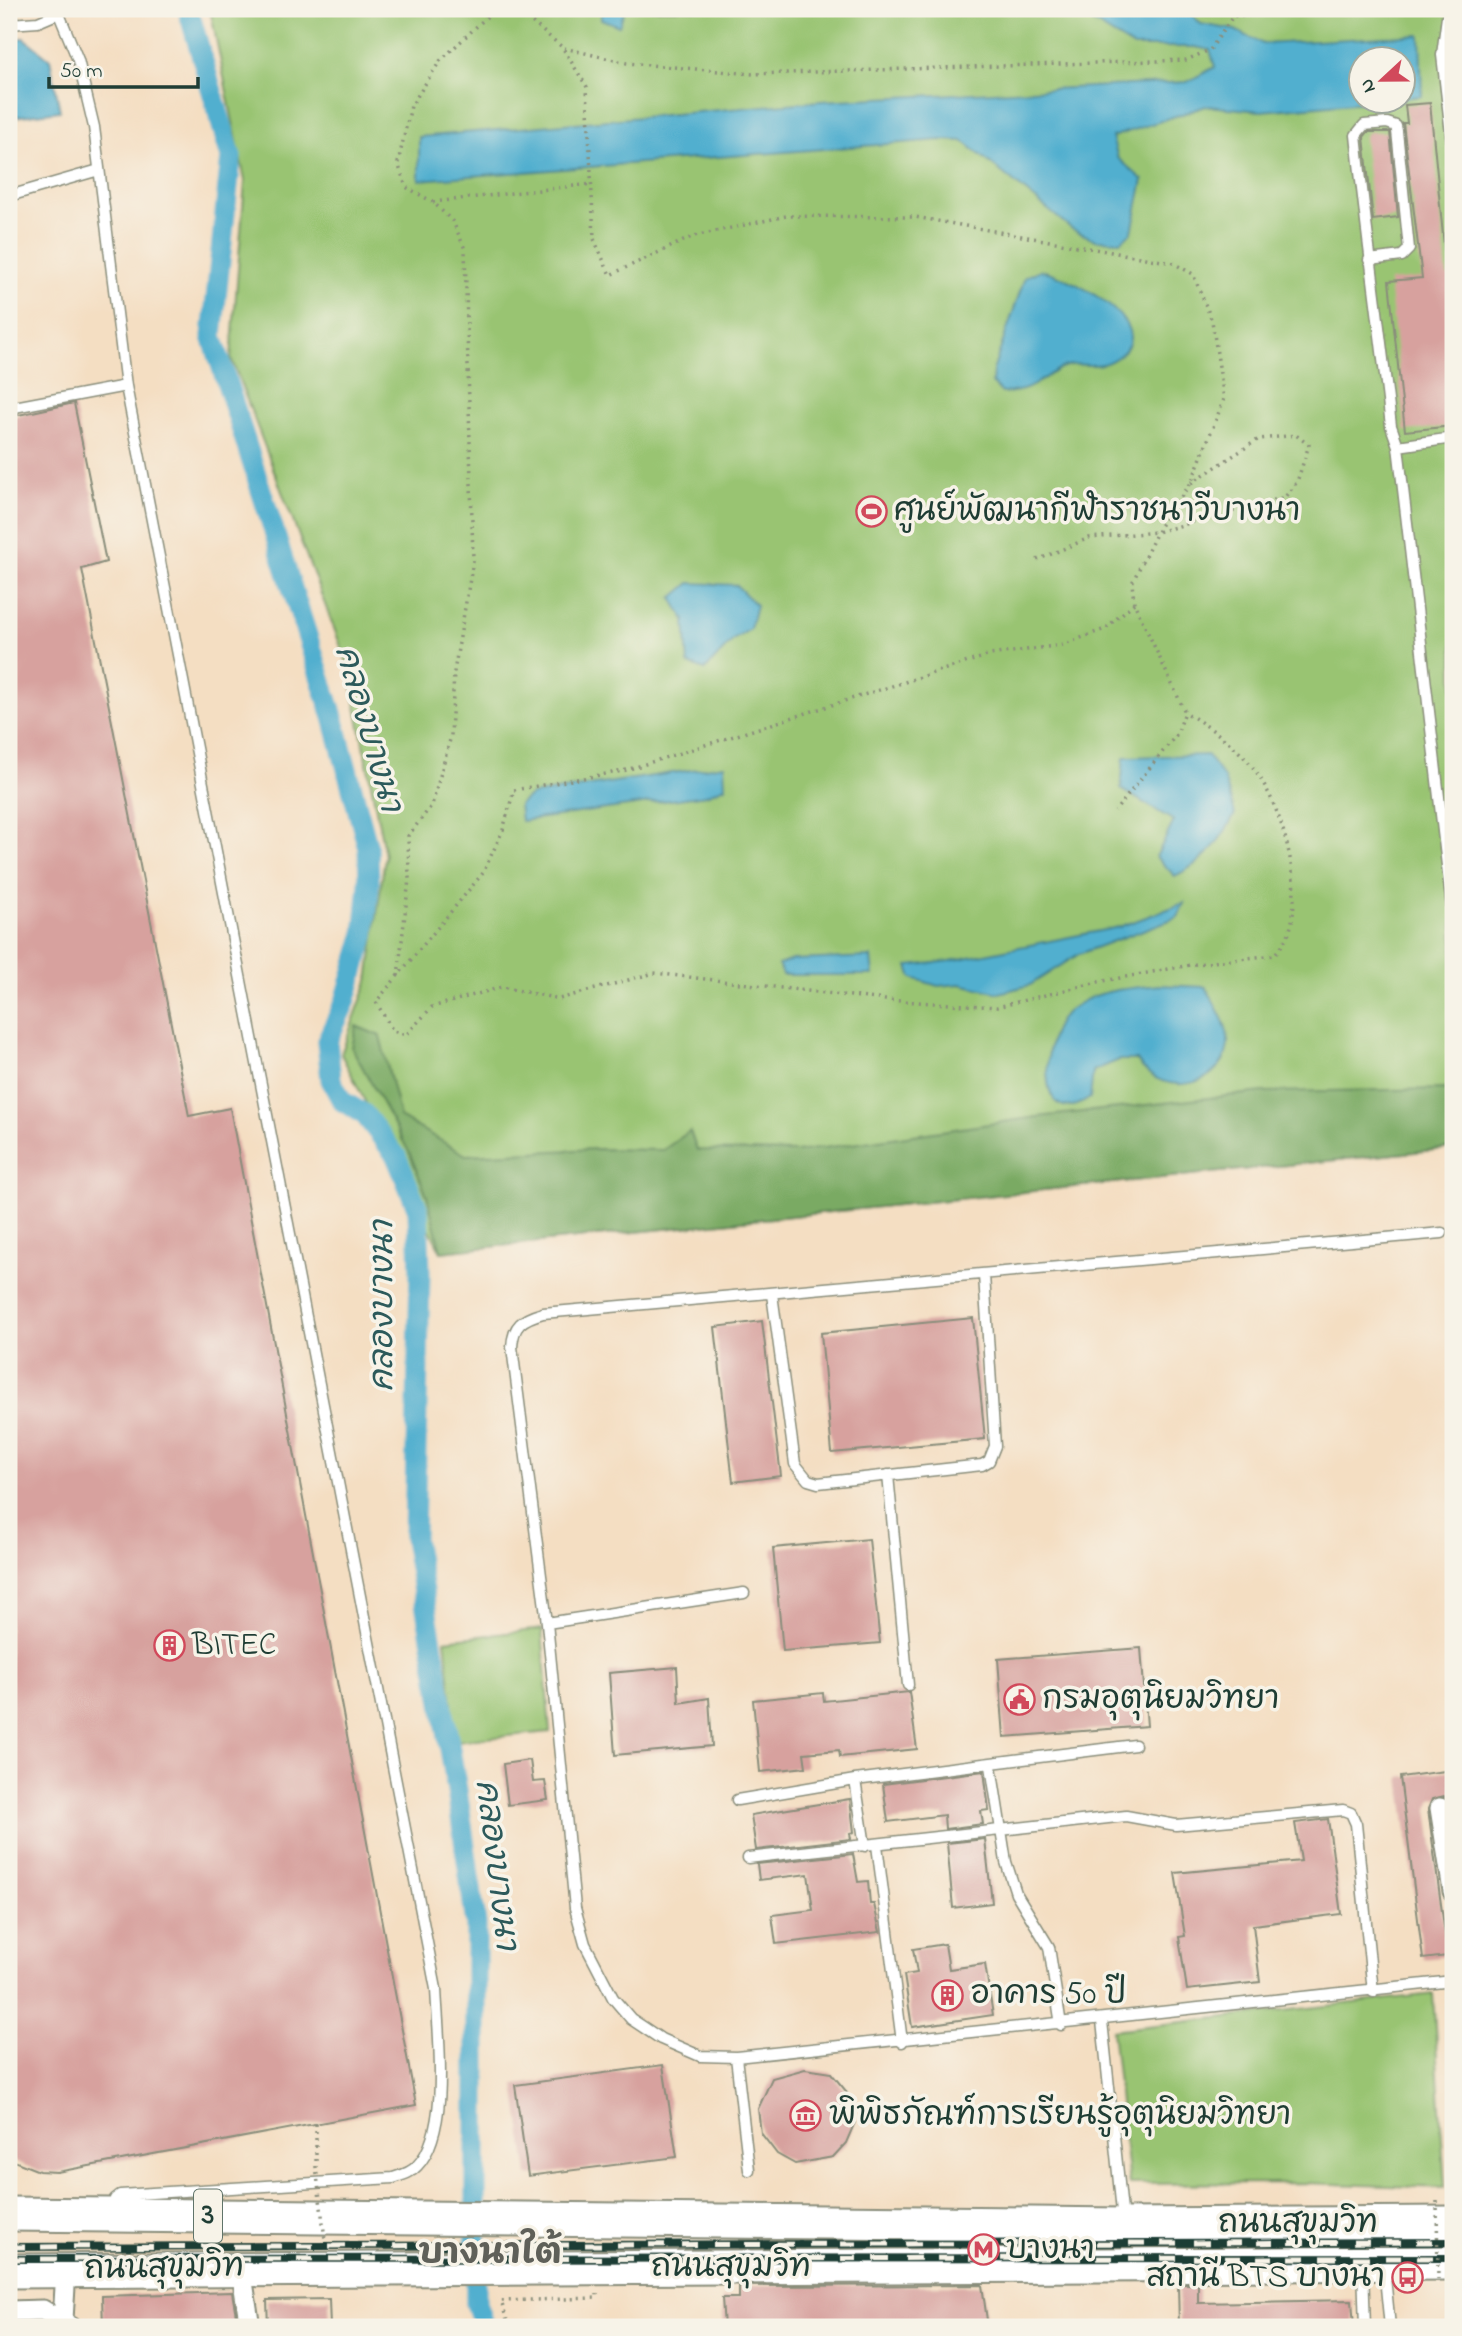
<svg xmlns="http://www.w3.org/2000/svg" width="1462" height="2336" viewBox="0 0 1462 2336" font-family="'Indie Flower','Playpen Sans Thai',sans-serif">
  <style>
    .green { fill: #99c472; stroke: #5c8053; stroke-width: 2; fill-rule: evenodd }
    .forest { fill: #7aaa64; stroke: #4c744c; stroke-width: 2 }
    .water { fill: #51afcf; stroke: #387682; stroke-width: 2 }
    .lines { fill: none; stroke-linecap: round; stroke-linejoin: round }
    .canal { stroke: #51afcf; stroke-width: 21 }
    .building { fill: #d7a19e }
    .lane-casing { stroke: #8a8e7b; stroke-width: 13 }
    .street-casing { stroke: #8a8e7b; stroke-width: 23 }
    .highway-casing { stroke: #8a8e7b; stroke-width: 37 }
    .path { stroke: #8a8e7b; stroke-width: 3.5; stroke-dasharray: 2 5; stroke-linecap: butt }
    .lane { stroke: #fff; stroke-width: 10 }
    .street { stroke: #fff; stroke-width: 19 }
    .highway { stroke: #fff; stroke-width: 33 }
    .rail-casing { stroke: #1f3d34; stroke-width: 8 }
    .rail { stroke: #f7f3e8; stroke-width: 5; stroke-dasharray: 16; stroke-linecap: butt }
    .path-bridge { stroke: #8a8e7b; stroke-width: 3.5; stroke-dasharray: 2 5; stroke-linecap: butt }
    .labels { text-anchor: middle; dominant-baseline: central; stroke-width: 7; stroke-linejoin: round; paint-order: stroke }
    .shield { fill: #f7f3e8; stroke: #60746a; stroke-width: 2 }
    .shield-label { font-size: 30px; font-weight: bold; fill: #1f3d34 }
    .poi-label { font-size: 32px; fill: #1f3d34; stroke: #f7f3e8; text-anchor: start }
    .street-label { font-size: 32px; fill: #1f3d34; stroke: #f7f3e8 }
    .water-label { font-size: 33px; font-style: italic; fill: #2c5a5b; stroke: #f7f3e8 }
    .quarter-label { font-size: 35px; font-weight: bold; fill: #5f6059; stroke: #f7f3e8 }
  </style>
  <rect width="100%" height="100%" fill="#f7f3e8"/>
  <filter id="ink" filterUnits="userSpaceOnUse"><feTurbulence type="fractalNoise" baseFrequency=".0143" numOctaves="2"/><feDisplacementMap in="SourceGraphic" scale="14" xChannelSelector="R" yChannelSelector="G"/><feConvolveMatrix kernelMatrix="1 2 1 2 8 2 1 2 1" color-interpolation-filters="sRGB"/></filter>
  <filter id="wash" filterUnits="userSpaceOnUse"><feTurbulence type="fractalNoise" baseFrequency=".00686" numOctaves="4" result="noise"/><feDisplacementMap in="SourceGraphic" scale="28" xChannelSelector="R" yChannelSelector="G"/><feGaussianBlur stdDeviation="1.57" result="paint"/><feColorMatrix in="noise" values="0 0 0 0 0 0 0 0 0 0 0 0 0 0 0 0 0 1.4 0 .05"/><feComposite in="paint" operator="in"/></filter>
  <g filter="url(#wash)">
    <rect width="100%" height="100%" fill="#f4dec2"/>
    <path class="green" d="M210,9h1243v1139l-1012,104 -100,-198 27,-73 17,-125 -37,-191 -117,-307 14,-177zM1360,60h42v42h-42z
      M542,1629l8,103 -94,9 -11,-101z
      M1433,1994l12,194 -142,-5 -174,1 -17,-154z"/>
    <path class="forest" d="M356,1026l24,10 20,81 66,38 129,-6 68,1 27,-19 7,19 99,2 241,-35 226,-25 185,-3 5,59 -1012,104 -14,-56 -18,-44 -57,-104z"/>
    <path class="water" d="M601,9h24l-6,17 -18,-7z
      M1071,9h115l15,15 34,6 28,14 157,-9 2,61 -19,2 -1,-38h-42v42h5l-104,9 -55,-5 -94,31 6,21 25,22 -11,52 -11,9 -26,-1 -23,-11 -109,-88 -22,-1 -522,40v-43l401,-36 367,-19 28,-15 -5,-17 -15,-3h-61z
      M9,38h15l26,21 10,52 -46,6 -5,5z
      M1040,270c25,4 121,53 80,85 -25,20 -40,2 -61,14 -26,14 -24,22 -57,24l-10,-10 1,-12 32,-94z
      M690,583l46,2 20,20 -6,24 -17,11 -28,30 -17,-6 -3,-44 -13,-22z
      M1207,755l17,23 11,36c-16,29 -29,47 -60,62l-19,-19 18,-36 -53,-32 3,-32z
      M724,765l1,22 -19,8 -185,26 -2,-16 12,-10z
      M1184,903l-6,14 -99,37 -49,31 -31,8 -39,-9 -22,2 -26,-8 -4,-12 42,-5 169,-34z
      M871,957l2,18h-90l-5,-10 14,-5z
      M1159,985l47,2c6,14 21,35 22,51 3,46 -65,65 -91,22h-18l-26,11 -3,27c-54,36 -48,-52 -30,-78 4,-6 13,-13 20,-17 23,-14 53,-15 79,-18z"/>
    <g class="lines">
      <path class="canal" d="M188,9l43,148 -19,179 121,381 35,131 1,36 -5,52 -19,66 -18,39 4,39 11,21 22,13 32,42 22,54 2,63 -6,265 43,252 19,134v379l8,24"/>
    </g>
    <g id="blocks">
      <path class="building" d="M1430,103l17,173 5,-1 1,10v141l-48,5 -16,-150 33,-3 -19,-155h4l-2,-18z
        M1368,132h22l8,85 -25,3 -9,-83z
        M74,403l32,159 -24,7 107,547 41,-8 186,997 -359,67 -18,-1 -30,-12v-1742z
        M973,1318l12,121 -153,14 -11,-120z
        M762,1321l19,155 -48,6 -18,-155z
        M869,1539l11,104 -97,8 -10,-103z
        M1141,1648l6,78 -143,11 -6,-78z
        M677,1667l2,36 30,-5 3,48 -97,9 -6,-82z
        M909,1692l8,57 -77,8 -1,-7 -35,3 2,14 -46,5 -7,-72 70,-7 1,8z
        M530,1760l3,22 12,-1 3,19 -40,5 -5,-41z
        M1453,1770v43l-3,-12 -6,-5 -12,3 -4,10 20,147 -25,3 -23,-182z
        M984,1771l5,39 -8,1 2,13 -38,5 -1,-14 -56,7 -5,-38z
        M850,1799l4,33 -4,1 1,6 -95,11 -5,-35z
        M1328,1819l13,95 -88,11 7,57 -73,8 -8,-53 6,-1 -10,-63 126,-12 -6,-38z
        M985,1839l7,64 -39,5 -6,-65z
        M853,1854l5,28 10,-1 2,23h4l6,28 -104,12 -4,-29 41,-5 -5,-36 -49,6 -2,-16z
        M945,1944l4,25 36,-5 8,51 -81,12 -8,-52 13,-2 -4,-24z
        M663,2065l14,92 -149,19 -13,-91z
        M805,2069l26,4 15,18 9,31 -9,21 -13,14 -38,7 -18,-10 -16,-21 -3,-24 14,-31z
        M739,2240l459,4v1l-459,3z
        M1178,2284h20v19l154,-3 2,27h-175z
        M982,2285l6,42h-264l-2,-29h17v-12z
        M232,2292l6,35h-135l-1,-31z
        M329,2299l1,28h-62l-1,-27z"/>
    </g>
  </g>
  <g filter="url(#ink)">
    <use href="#blocks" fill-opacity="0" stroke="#8a8e7b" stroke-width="2"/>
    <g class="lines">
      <defs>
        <path id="lane" d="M57,9l21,51 16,67 32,259 310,1603c2,46 15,142 -19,177 -6,7 -15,9 -24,12l-273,17 -5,4 -3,11
          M1448,9l-6,46 11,97
          M9,24l29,-2 21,-9
          M9,196l90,-26
          M1369,260l33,-4 7,-7 -12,-118 -1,-5 -9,-3 -23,2 -8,10c10,97 24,194 35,291l7,20 55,471
          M9,408l117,-22
          M1398,446l55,-8
          M1442,1233l-899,80c-21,6 -30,12 -31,34l35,276 28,285 10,36 28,54 18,21 30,20 39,17 36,1 717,-76
          M772,1294l23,170 13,16 10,3 164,-18 7,-4 6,-15 -11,-171
          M888,1475l20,210
          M547,1623l197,-30
          M991,1766l15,96 10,31 33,54 12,78
          M855,1780l10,66
          M737,1800l118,-20 280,-35
          M877,1845l25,197
          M748,1858l378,-42 50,9 167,-15 8,3 5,11 17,168
          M1102,2021l21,200
          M736,2057l13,113
          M1384,2267l6,60
          M1363,2268l2,59"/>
        <path id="street" d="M1440,1808l13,83
          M241,2269l9,58
          M9,2311l34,-1 28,17
          M63,2320l3,-50"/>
        <path id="highway" d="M9,2214l1115,11 329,-2
          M9,2271l1444,-8"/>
      </defs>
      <use href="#lane" class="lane-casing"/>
      <use href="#street" class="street-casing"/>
      <use href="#highway" class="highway-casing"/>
      <path class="path" d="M516,9l46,38 25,40 7,152 16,36 84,-39 92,-20 129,1 258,46 20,11 19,47 12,78 -33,84 -31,43 -28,57 2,20 51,109 -8,22 -62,77
        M1229,9l4,7
        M564,48l63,15 126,11 433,-14 24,-10 23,-34 77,-3
        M433,202l159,-18
        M1037,560l52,-22 68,-6 128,-35 12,-15 12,-37 -13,-10 -37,4 -68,44
        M1134,603l-29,26 -43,16 -72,10 -367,116 -109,19 -11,40 -20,43 -107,129 17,29 13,4 26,-28 70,-20 57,12 95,-26 231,27 112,7 101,-25 98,-18 78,-9c5,-6 12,-14 15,-22 16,-48 -9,-140 -45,-176 -17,-18 -38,-32 -59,-45
        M398,976l11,-97 -1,-43 24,-31 19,-69 3,-64 19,-111 -8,-312 -12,-27 -20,-20 -27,-15 -8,-24 13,-57 29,-45 55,-52
        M509,2327l-8,-26 96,-3v-4"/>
      <use href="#lane" class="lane"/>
      <use href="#street" class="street"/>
      <use href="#highway" class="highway"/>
      <defs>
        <path id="rail" d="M9,2247l1444,-5
          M9,2259l1444,-1"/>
      </defs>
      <use href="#rail" class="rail-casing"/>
      <use href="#rail" class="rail"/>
      <path class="path-bridge" d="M316,2124v43l9,72
        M1437,2201l1,78"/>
    </g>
  </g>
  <defs>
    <symbol id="stadium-ring" viewBox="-11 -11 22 22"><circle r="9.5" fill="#f7f3e8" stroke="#d1495b" stroke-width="1.5"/><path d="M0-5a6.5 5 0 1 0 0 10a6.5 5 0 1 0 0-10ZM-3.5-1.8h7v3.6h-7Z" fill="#d1495b"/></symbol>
    <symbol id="building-ring" viewBox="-11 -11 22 22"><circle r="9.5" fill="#f7f3e8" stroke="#d1495b" stroke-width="1.5"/><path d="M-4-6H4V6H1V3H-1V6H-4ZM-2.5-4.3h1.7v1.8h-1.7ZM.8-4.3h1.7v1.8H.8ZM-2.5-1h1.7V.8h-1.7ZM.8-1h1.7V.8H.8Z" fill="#d1495b"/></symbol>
    <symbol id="civic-ring" viewBox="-11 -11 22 22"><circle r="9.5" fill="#f7f3e8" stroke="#d1495b" stroke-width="1.5"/><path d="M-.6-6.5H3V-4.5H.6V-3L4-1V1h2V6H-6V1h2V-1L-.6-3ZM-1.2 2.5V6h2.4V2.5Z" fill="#d1495b"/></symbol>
    <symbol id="museum-ring" viewBox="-11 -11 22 22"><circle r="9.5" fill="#f7f3e8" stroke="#d1495b" stroke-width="1.5"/><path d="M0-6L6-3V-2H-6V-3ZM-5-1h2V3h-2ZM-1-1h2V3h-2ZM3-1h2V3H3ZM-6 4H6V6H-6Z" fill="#d1495b"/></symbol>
    <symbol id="metro-ring" viewBox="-11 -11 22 22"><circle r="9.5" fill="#f7f3e8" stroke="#d1495b" stroke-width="1.5"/><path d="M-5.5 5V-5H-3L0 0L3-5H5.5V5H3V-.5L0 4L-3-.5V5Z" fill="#d1495b"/></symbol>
    <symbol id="bus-ring" viewBox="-11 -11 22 22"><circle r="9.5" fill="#f7f3e8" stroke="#d1495b" stroke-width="1.5"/><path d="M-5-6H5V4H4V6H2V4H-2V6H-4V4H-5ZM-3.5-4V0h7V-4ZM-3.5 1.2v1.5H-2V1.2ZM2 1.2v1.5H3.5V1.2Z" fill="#d1495b"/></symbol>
  </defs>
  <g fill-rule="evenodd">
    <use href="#stadium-ring" x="854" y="494" width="35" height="35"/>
    <use href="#building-ring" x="152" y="1628" width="35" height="35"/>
    <use href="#civic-ring" x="1002" y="1682" width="35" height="35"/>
    <use href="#building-ring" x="930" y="1978" width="35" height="35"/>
    <use href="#museum-ring" x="788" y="2098" width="35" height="35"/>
    <use href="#metro-ring" x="966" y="2232" width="35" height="35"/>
    <use href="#bus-ring" x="1390" y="2260" width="35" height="35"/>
  </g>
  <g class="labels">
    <rect class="shield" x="194" y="2189.5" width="28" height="53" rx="5"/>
    <g class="shield-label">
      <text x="208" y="2216">3</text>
    </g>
    <g class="poi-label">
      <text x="894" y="512">ศูนย์พัฒนากีฬาราชนาวีบางนา</text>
      <text x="192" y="1646">BITEC</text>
      <text x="1042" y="1700">กรมอุตุนิยมวิทยา</text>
      <text x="971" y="1995">อาคาร 50 ปี</text>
      <text x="829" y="2116">พิพิธภัณฑ์การเรียนรู้อุตุนิยมวิทยา</text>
      <text x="1006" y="2250">บางนา</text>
      <text x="1385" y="2278" text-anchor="end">สถานี BTS บางนา</text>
    </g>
    <g class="street-label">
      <text x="1298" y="2224">ถนนสุขุมวิท</text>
      <text x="731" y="2268">ถนนสุขุมวิท</text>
      <text transform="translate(164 2269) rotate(-1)">ถนนสุขุมวิท</text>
    </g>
    <g class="water-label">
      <text transform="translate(367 729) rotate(74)">คลองบางนา</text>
      <text transform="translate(384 1306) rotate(-90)">คลองบางนา</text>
      <text transform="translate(495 1865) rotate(83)">คลองบางนา</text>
    </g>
    <g class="quarter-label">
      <text x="490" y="2254">บางนาใต้</text>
    </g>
  </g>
  <rect width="1462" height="2336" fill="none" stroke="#f7f3e8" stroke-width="35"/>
  <g transform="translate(1382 80) rotate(248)"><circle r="33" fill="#f7f3e8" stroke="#a1aaa0" stroke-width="2"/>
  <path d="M0-5L12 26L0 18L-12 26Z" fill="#d1495b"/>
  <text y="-10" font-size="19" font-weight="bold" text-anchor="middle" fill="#1f3d34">N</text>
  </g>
  <path d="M49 77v10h149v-10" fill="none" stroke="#1f3d34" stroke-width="3.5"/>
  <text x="60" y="77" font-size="21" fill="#1f3d34" stroke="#f7f3e8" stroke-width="5" paint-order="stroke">50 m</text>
</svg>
